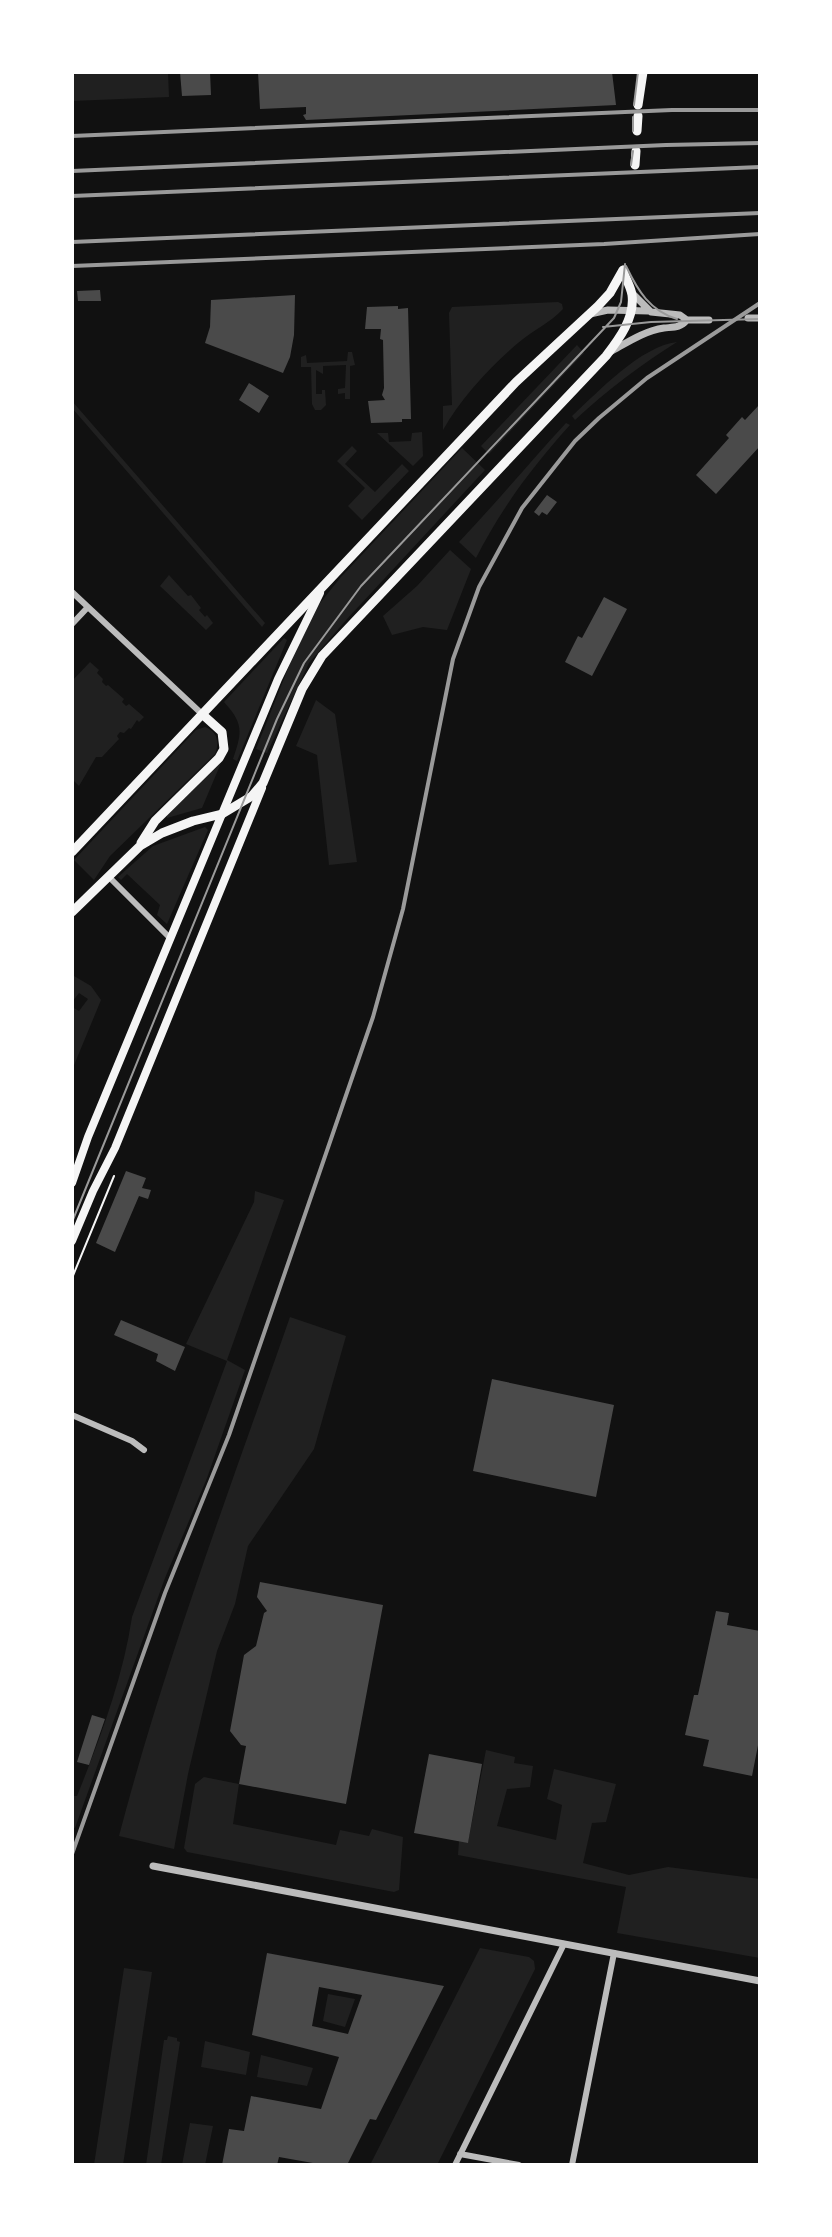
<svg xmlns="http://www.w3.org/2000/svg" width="832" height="2237" viewBox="0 0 832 2237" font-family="'Libre Baskerville',serif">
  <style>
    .green { fill: #202020 }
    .building { fill: #4a4a4a; fill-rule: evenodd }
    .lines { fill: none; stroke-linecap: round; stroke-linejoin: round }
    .path { stroke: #f5f5f5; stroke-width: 2 }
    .minor { stroke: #bcbcbc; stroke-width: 6 }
    .tertiary { stroke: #bcbcbc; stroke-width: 7 }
    .secondary { stroke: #f5f5f5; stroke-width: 8 }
    .primary { stroke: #f5f5f5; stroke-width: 9 }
    .tram { stroke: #9a9a9a; stroke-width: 2 }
    .rail { stroke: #9a9a9a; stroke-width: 4 }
  </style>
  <rect width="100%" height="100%" fill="#111"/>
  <path class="green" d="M85,72h83l1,25 -97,4v-26z
    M558,302l4,2 1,5c-13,14 -30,21 -45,34 -28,24 -57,55 -75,87v-24l9,-1 -3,-92 3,-6z
    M677,342c-35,22 -70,48 -102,78l-3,-4c26,-24 69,-70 105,-74z
    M577,345l7,8 -95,101 -8,-8z
    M348,352h4l3,13 -5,1v33h-5v-6l-7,1v-5l7,-1 1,-23 -23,1v8l-7,-4v24h6v-4h3l1,15 -5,5h-6l-3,-6 -1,-37h-10v-10l5,-2 1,8 40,-2z
    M72,401l193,222 -3,4 -190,-219z
    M566,423l4,2c-38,42 -69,84 -94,133l-17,-16c37,-39 71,-80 107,-119z
    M422,432l1,24 -10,10 -36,-33h11l1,9 22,-1 1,-8z
    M352,446l5,5 -12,13 30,28 27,-28 7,7 -47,49 -14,-14 17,-18 -28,-27z
    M462,448l23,22 -138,149 -38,44 -42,90 -11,-4 39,-98 21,-43 25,-31z
    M450,550l21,19 -24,61 -24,-3 -31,8 -9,-19 34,-30z
    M169,575l19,21 3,-1 10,13 -2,2 6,7 2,-2 6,8 -7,7 -46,-44z
    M284,638l3,2 -50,121 -4,-2c9,-27 11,-35 -9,-57z
    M90,662l9,8 -2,3 6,6 -1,3 4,4 2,-1 16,14 -2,3 4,4 3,-2 15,13 -5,5 -2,-2 -6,9 -2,-1 -5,5 -4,-1 -3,4 2,3 -17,18h-6l-17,29 -7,-7v-98z
    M316,700l19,14 22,148 -28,3 -12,-110 -21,-9z
    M205,727c12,4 15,15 10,27l-105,102 -16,24 -20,-20 122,-130z
    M221,763l-19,45 -35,10v-3z
    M205,827l3,3 -41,94 -10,-9 3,-10 -33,-31 -6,6 -3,-3 35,-31z
    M74,976l17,10 10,14 -29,70v-63l7,4 9,-12 -9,-6 -7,9z
    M255,1191l29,9 -57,160 18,10 -38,108 -42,100 -90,250 -3,-1v-31h5c23,-57 46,-118 55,-179l95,-256 -41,-17 68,-142z
    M290,1317l56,19 -32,113 -66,97 -13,58 -18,47 -29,123 -14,75 -55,-13c46,-176 111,-347 171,-519z
    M486,1750l29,7 -1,6 19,3 -3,21 -23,2 -10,37 59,14 6,-35 -15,-6 7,-30 62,15 -10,38 -14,1 -9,40 46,12 39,-8 92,12v79l-143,-25 9,-46 -168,-32 1,-14 9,1z
    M204,1777l35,7 -6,40 103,21 4,-15 29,6 3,-7 31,8 -4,53 -5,2 -207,-40 -3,-4 11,-64z
    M480,1948l49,9 5,4 1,8 -98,196h-67z
    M124,1968l28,4 -29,193h-29z
    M328,1994l27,5 -10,28 -22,-6z
    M168,2036l9,2v3l3,1 -19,123h-15l18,-125h3z
    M205,2041l45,11 -4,23 -45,-8z
    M261,2055l52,13 -6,18 -50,-9z
    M190,2123l23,3 -8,39h-23z"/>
  <path class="building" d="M180,72h30l1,23 -29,1z
    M258,72h354l4,33 -310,15 -3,-5 3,-1v-7l-46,2z
    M100,290l1,11h-23l-1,-10z
    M295,295l-1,40 -4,22 -7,16 -78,-30 5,-16 1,-27z
    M398,306v3l10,-1 3,111h-9v3l-31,1 -3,-22 17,-1 -3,-5 2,-7 -1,-48 -3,-1 1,-10h-16l2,-22z
    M249,383l20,13 -10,17 -20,-13z
    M760,404v42l-44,48 -20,-19 33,-37 -3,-3 16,-18 3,3z
    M547,495l10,7 -10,13 -5,-3 -3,4 -5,-4z
    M604,597l23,12 -35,67 -27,-14 13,-26 4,2z
    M126,1171l20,7 -4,10 9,2 -3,9 -9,-3 -24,56 -19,-9z
    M121,1320l64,27 -10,24 -19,-10 2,-7 -44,-19z
    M492,1379l122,26 -18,92 -123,-26z
    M260,1582l123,23 -37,199 -107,-20 7,-38 -5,-1 -11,-14 14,-76 12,-9 8,-33 3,-2 -10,-14z
    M716,1611l13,2 -2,12 33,6v104l-8,41 -49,-10 6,-26 -24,-5 9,-40h4z
    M92,1715l13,4 -16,46 -12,-3z
    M429,1754l53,10 -14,79 -54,-10z
    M267,1953l177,33 -68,134 -6,-1 -23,46h-23l-45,-8 -2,8h-55l7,-36 15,2 7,-35 70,13 18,-52 -87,-22zM319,1987l43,8 -14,39 -36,-8z"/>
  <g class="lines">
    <path class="path" d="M72,1278l42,-102"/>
    <path class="minor" d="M72,592l130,122
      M72,624l16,-17
      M108,876l62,62
      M72,1415l60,26 12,9
      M460,2154l59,11
      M455,2165l109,-221
      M572,2165l42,-212"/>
    <path class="tertiary" d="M633,294l18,18 29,3 7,5h22
      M590,314l18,-4 41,1
      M748,318h12
      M610,352c18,-10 34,-21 54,-24 10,-1 16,0 23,-8
      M153,1866l607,115"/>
    <path class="secondary" d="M72,1183l16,-46 190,-458 42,-86
      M72,1241l21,-50 22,-43 147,-360"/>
    <path class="primary" d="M638,105l5,-33
      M637,131l1,-15
      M635,165l1,-14
      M141,843l14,-22 64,-63 5,-9 -2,-17 -20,-18
      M72,852l444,-470 82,-76 12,-13 13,-23
      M72,912l68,-66 22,-13 31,-12 29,-7 30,-18 11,-13 39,-94 20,-33 284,-300c13,-17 29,-38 26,-61 -1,-8 -7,-17 -9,-25"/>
    <path class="tram" d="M634,105l4,-33
      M633,131v-14
      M631,165l2,-14
      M626,266c12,25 24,45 51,53
      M603,327l48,-5 109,-3
      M72,1222l205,-503 27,-56 57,-77 253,-268 7,-16 4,-38"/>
    <path class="rail" d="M72,136l600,-26h88
      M72,171l594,-26 94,-2
      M72,196l688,-29
      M72,242l688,-29
      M72,266l532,-22 156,-10
      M72,1854l93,-261 64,-158 144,-418 30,-108 50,-250 26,-72 43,-79 53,-67 24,-23 48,-40 113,-75"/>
  </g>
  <rect width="832" height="2237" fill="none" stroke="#ffffff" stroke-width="148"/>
</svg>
